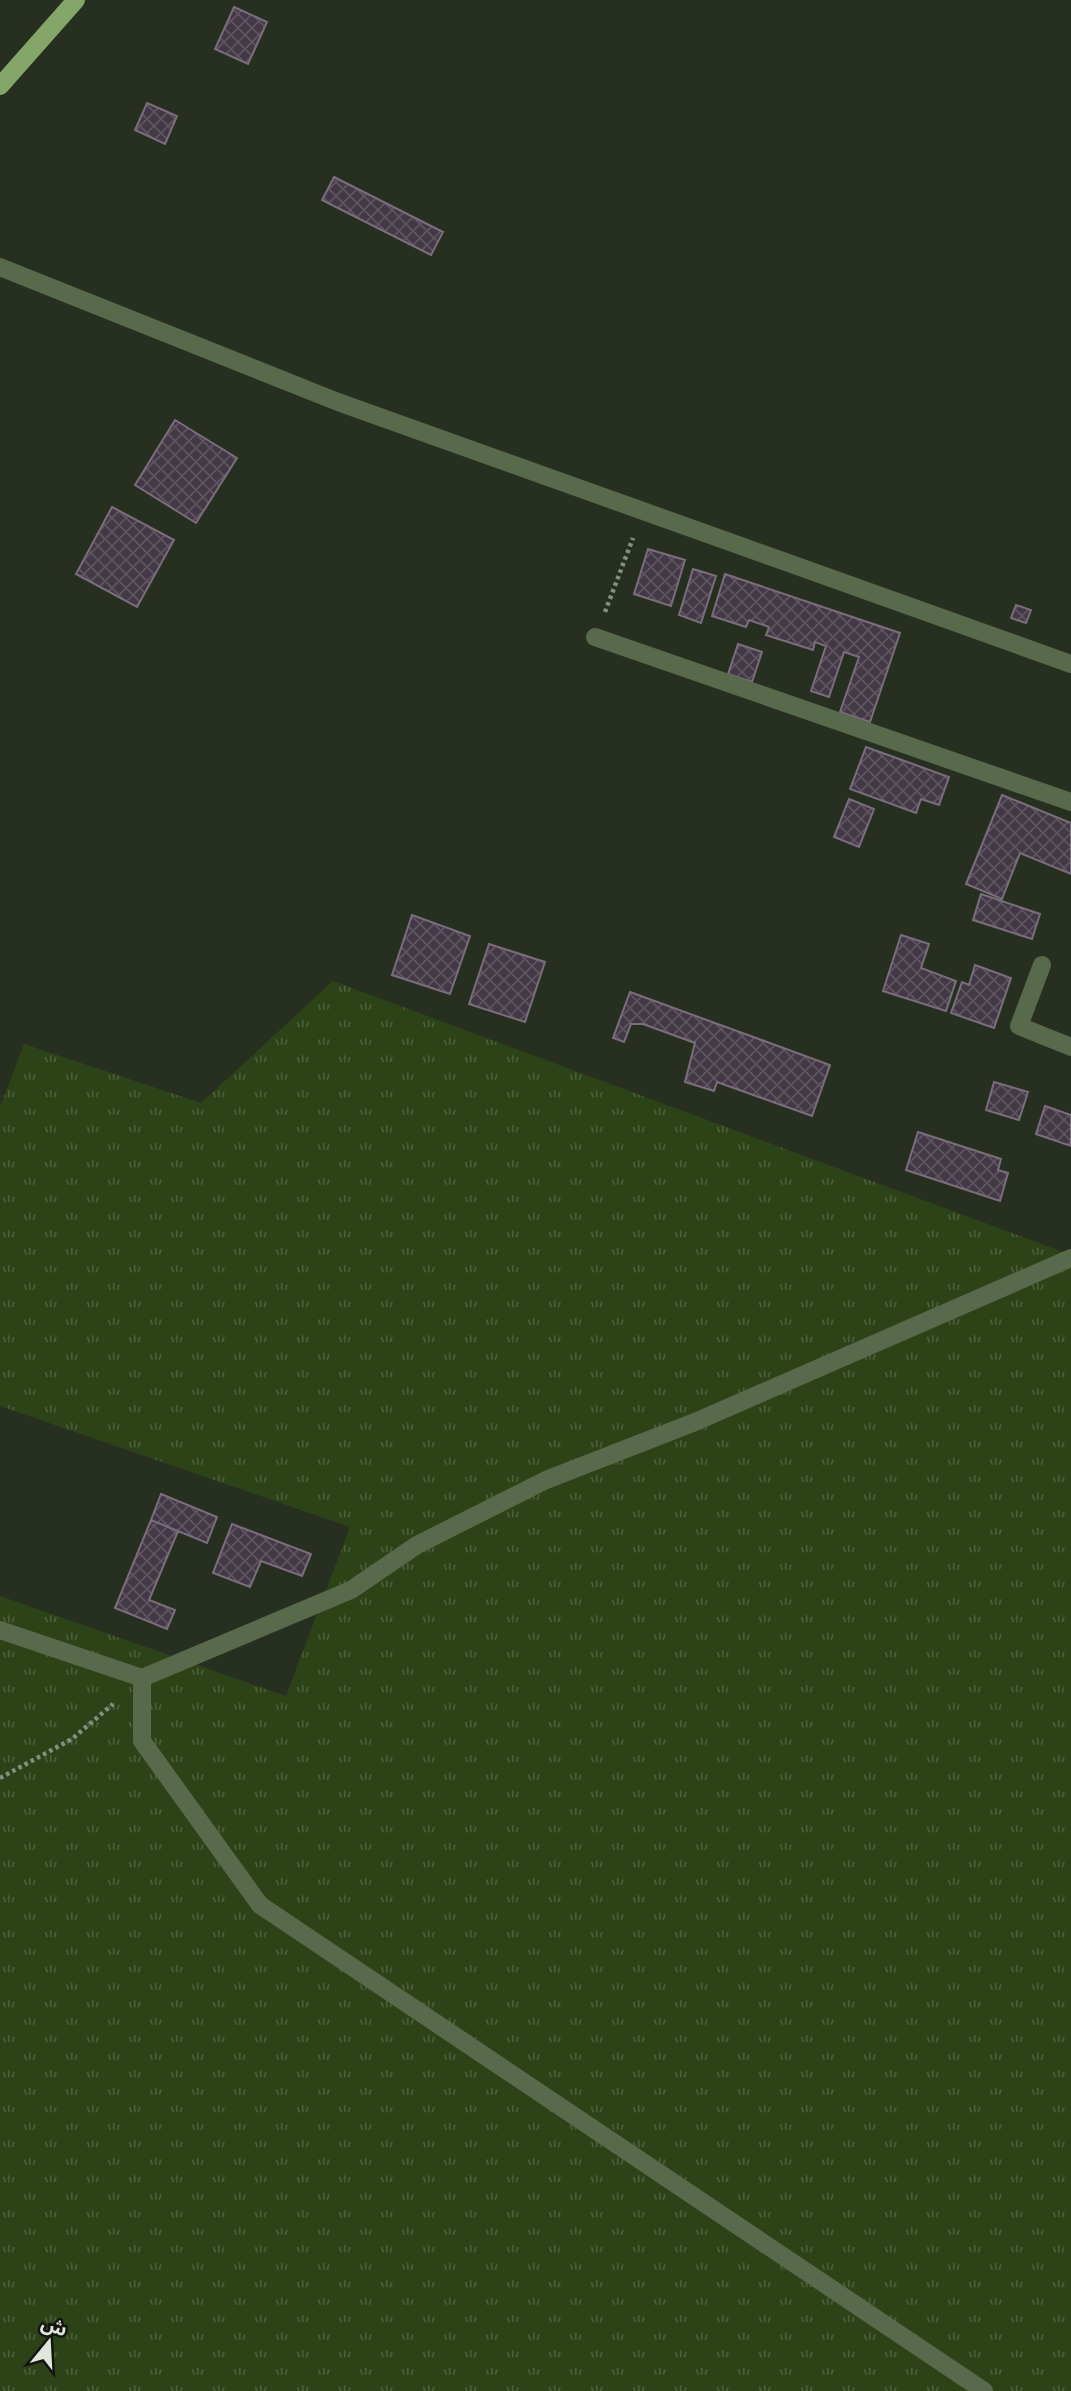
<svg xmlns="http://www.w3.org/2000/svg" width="1071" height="2391" viewBox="0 0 1071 2391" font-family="'Asap Condensed','Noto Sans Arabic',sans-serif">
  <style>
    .grass { fill: url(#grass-tufts) }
    .building { fill: url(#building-cross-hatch); stroke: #7a6e7d; stroke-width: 2 }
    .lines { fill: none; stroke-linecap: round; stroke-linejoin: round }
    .path { stroke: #878e82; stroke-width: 4.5; stroke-dasharray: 3.5 3.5; stroke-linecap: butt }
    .minor { stroke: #596a4c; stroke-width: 18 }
    .major { stroke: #84a769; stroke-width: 18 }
  </style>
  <defs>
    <pattern id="grass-tufts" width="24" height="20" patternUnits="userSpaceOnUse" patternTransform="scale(1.75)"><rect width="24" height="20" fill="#2c4318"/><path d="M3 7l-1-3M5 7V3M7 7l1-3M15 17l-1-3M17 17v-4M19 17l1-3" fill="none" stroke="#4a5e39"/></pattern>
    <pattern id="building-cross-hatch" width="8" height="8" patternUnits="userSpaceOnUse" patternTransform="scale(1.75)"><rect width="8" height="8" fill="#433846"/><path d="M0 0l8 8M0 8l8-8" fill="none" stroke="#5e5560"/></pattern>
  </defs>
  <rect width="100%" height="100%" fill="#272f21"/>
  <path class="grass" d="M333,981l738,274v1136h-1071v-795l286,100 64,-169 -350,-121v-299l24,-63 177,59z"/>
  <path class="building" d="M234,7l33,15 -19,42 -33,-15z
    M147,103l30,13 -12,28 -30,-14z
    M334,177l109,55 -12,23 -109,-55z
    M175,420l62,38 -41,65 -61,-38z
    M112,507l62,33 -37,67 -61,-33z
    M648,549l37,11 -14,46 -37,-12z
    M693,569l23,7 -15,47 -22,-8z
    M725,574l175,59 -30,89 -30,-10 19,-55 -15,-5 -15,45 -18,-6 15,-45 -11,-4 -2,8 -47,-15 3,-8 -20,-7 -3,7 -34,-11z
    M1016,605l15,5 -5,13 -15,-5z
    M738,644l24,8 -10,30 -24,-8z
    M866,747l83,30 -10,28 -18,-6 -5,14 -66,-24z
    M1002,795l69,28v51l-51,-21 -18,46 -36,-15z
    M849,799l25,10 -15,38 -25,-10z
    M981,894l59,20 -8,25 -59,-19z
    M412,915l58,21 -20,58 -58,-19z
    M901,935l28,9 -8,24 35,13 -10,30 -63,-20z
    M489,944l56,18 -20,60 -56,-18z
    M975,965l36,13 -17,50 -43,-15 11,-31 7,3z
    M630,992l200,73 -18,51 -95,-34 -3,9 -29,-9 10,-39 -52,-19h-12l-7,18 -11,-4z
    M994,1082l34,10 -9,28 -33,-10z
    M1045,1106l26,9v31l-35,-12z
    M918,1132l83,27 -3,11 10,3 -8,28 -94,-31z
    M161,1494l56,23 -10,26 -56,-23z
    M151,1520l27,11 -29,69 26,10 -8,19 -52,-21z
    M232,1524l79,30 -9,22 -41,-15 -11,26 -37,-14z"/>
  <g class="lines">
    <path class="path" d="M605,612l28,-74
      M0,1778l72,-39 41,-35"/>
    <path class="minor" d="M0,267l338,135 733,262
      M595,637l476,165
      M1042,965l-23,61 52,21
      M0,1630l142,48v63l118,164 724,486
      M142,1678l209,-88 66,-45 129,-65 149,-58 376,-164"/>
    <path class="major" d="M0,86l76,-86"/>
  </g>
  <g transform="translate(49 2342) rotate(18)" stroke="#12160f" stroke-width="5" paint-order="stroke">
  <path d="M0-5L12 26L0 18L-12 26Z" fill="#e1e6dd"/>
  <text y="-10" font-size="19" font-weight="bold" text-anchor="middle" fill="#e1e6dd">ش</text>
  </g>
</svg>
